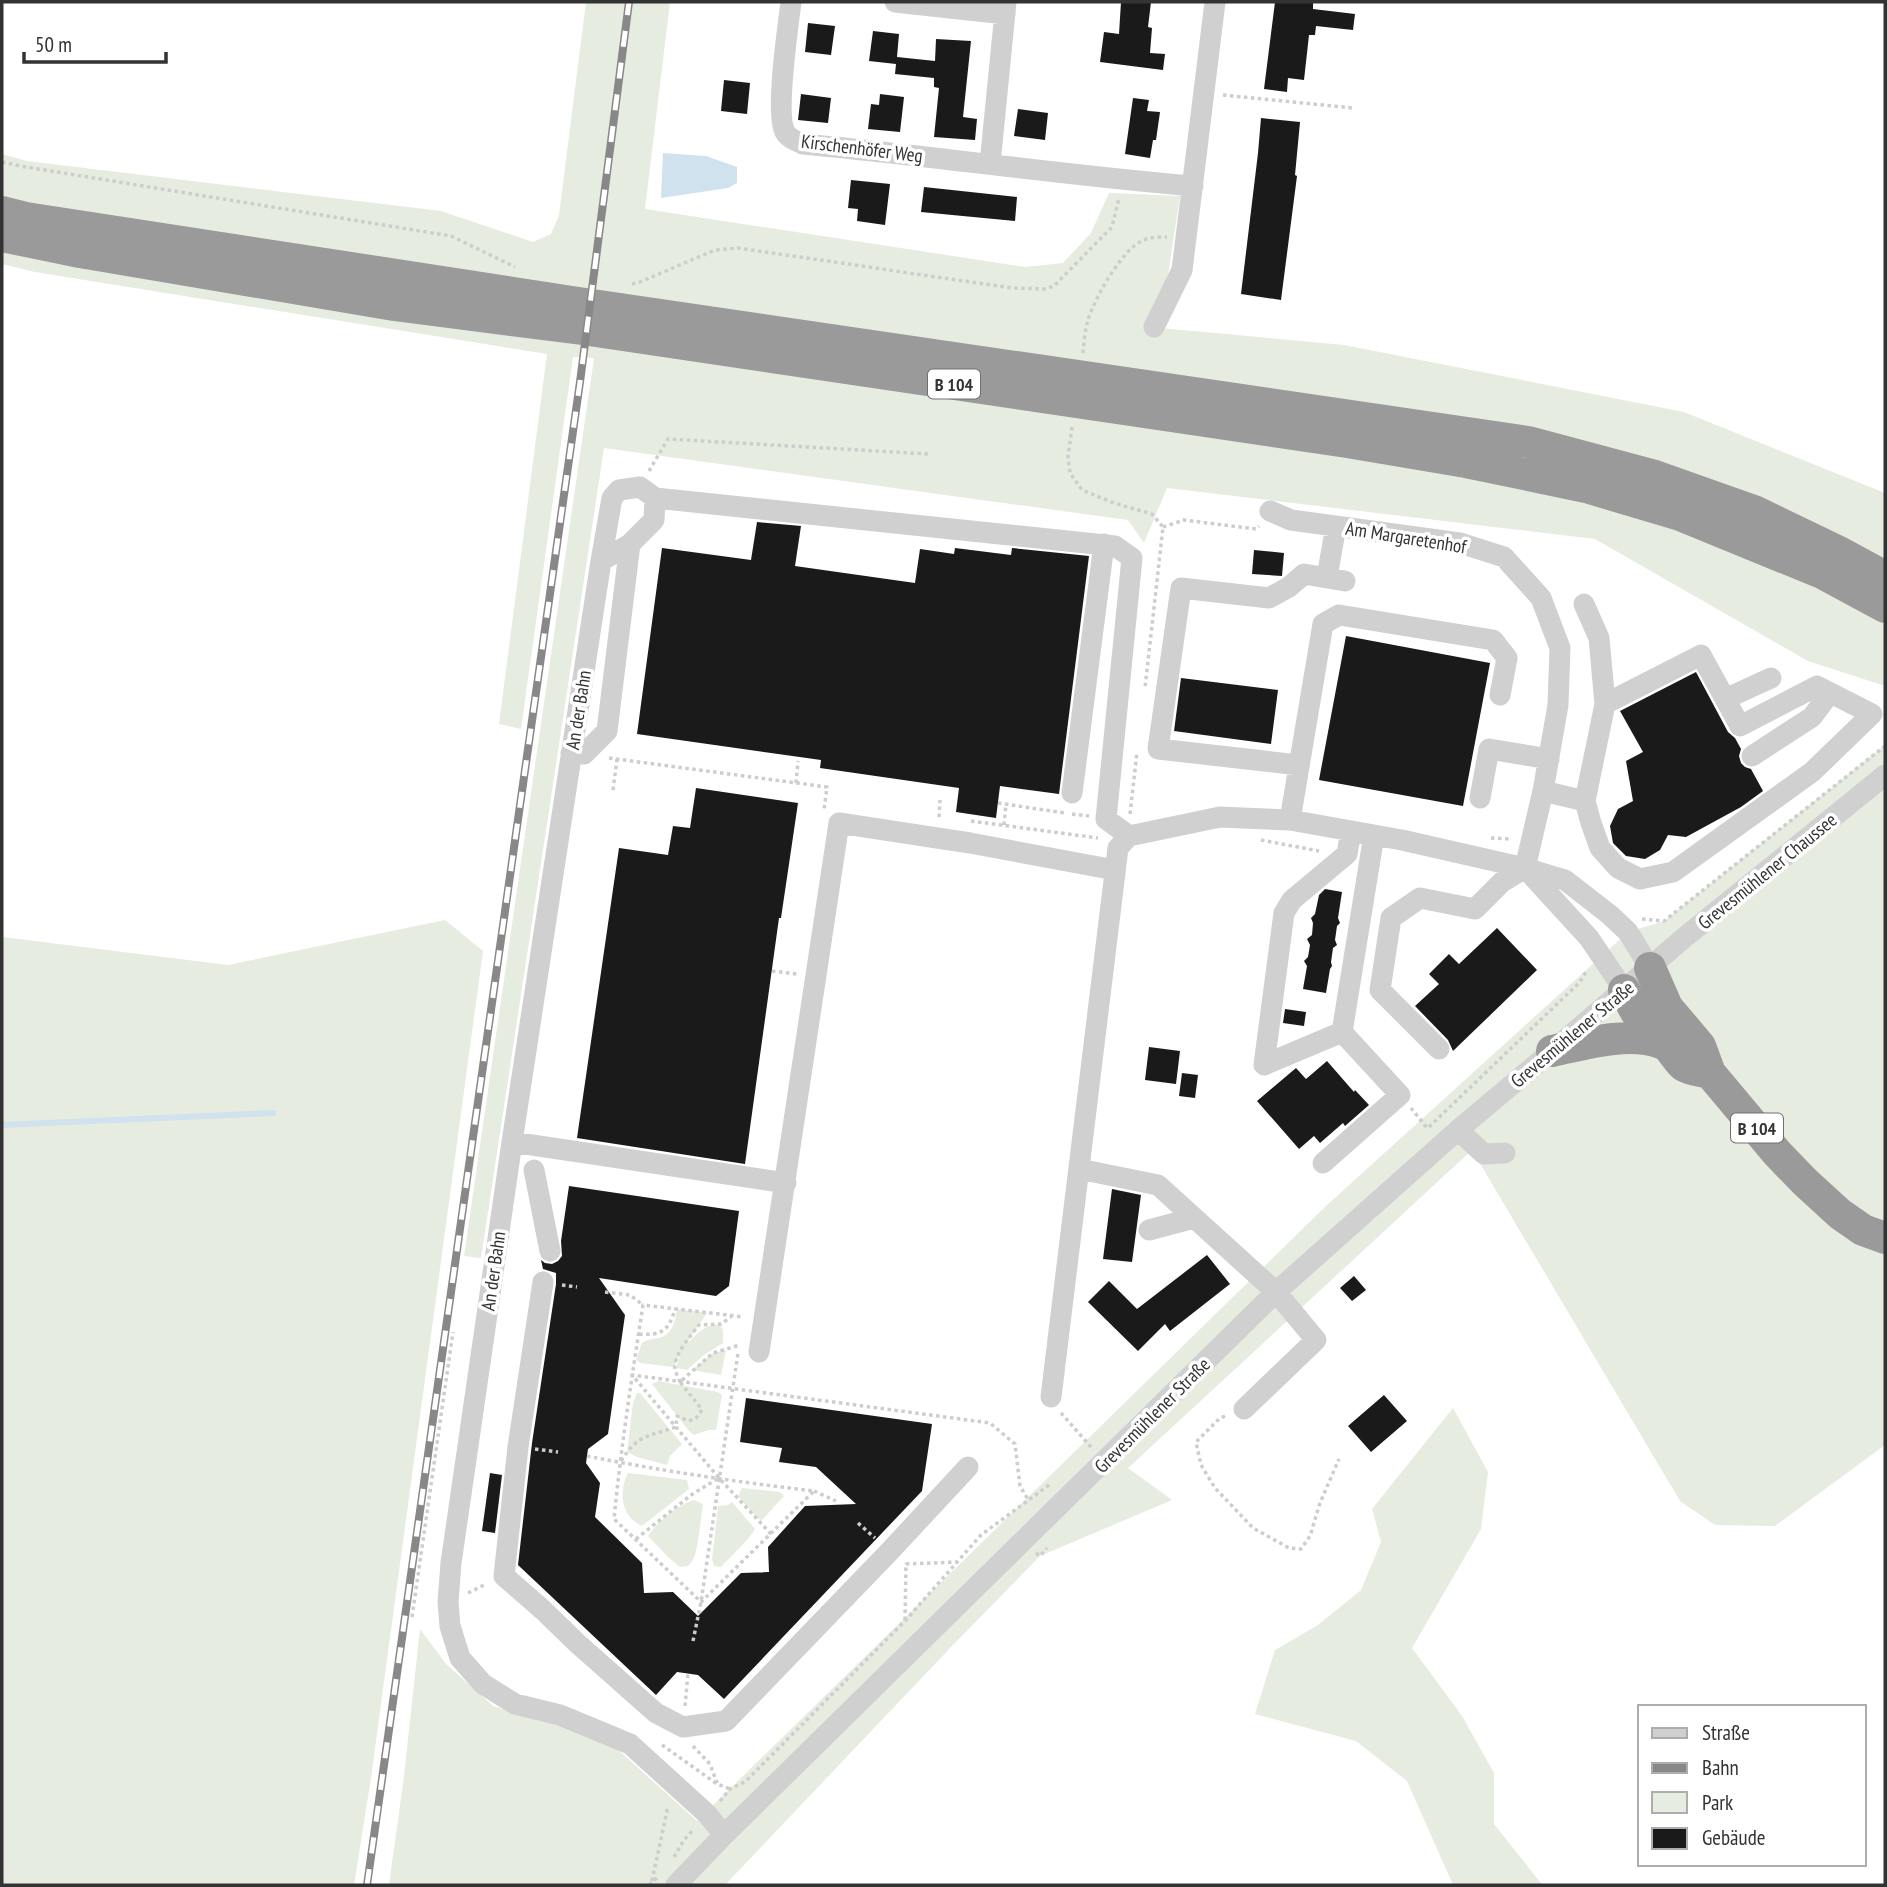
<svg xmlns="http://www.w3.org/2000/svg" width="1887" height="1887" viewBox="0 0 1887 1887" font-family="'PT Sans Narrow',sans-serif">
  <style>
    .green { fill: #e6ecdf }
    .water { fill: #cfe2ee }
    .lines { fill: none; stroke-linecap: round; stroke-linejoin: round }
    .stream { stroke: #cfe2ee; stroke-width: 6 }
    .building { fill: #1a1a1a }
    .path { stroke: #cdcdcd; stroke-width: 3.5; stroke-dasharray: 3.5 3.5; stroke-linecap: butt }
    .minor { stroke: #d0d0d0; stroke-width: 21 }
    .highway { stroke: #9a9a9a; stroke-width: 32 }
    .rail-casing { stroke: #888; stroke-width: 8 }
    .rail { stroke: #fff; stroke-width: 5; stroke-dasharray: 16; stroke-linecap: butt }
    .labels { text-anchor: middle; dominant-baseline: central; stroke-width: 7; stroke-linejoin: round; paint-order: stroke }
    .shield { fill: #fff; stroke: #707070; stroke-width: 2 }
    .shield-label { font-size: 18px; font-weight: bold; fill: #333 }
    .street-label { font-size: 19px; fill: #333; stroke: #fff }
  </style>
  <rect width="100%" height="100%" fill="#fff"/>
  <path class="green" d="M586,2h84l-25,207 380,58 38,-4 28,-30 18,-40 71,3 -20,132 184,17 340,67 201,81v193l-77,-25 -213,-122 -428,-51 -23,55 -16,-23 -524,-72 -123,810 -17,-2 130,-898 -21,-1 -52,372 -22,-5 48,-370 -512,-82 -33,-8v-110l25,7 414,50 92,31 18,-8 8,-19z
    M1885,745v700l-110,81 -60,-1 -35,-24 -208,-351 -344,318 44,32 -132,56 -88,90 -227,239h-336l15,-109 16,-147 26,35 47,42 69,20 53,21 82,74 629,-615 302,-274 36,-11z
    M445,920l38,31 -112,827 -17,107h-352v-948l226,28z
    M677,1309l30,4 -22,33c10,-10 20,-23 35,-21l3,5v13l-19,12 -17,15 -11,-2 5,-16 -7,15 -34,-4 -4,-3 6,-17c6,-4 10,-4 17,-5 14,-4 16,-16 18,-29z
    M726,1350l-5,25 -29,-5 21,-17z
    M658,1381l60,11 4,3 -6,35h-8l-14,5 -5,-4 -37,-47z
    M637,1393h3l42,51 -12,12 -3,9 -30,-8 -10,-5 6,-49z
    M1453,1408l35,64 -7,57 -69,119 50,68 32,57v51l46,58 4,3h-91l-46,-104 -51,-40 -101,-27 20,-64 43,-25 43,-35 20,-48 -9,-33z
    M628,1473l59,7 2,9 -47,37c-21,-9 -24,-34 -14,-53z
    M742,1488l38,4 4,4 -22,24 -4,-1 -20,-23z
    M694,1500l9,4c-2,12 -5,52 -12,59 -3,4 -6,3 -11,4l-13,-11 -19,-20c10,-15 29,-31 46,-36z
    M732,1502l23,27 -7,10 -27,28 -7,-1 -2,-7 6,-53 10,-1z"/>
  <path class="water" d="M663,153l43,3 31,11v16l-9,5 -67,10z"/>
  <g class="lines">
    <path class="stream" d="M2,1125l271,-12"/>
  </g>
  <path class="building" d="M1121,2h30l-3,25 4,1 -2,25 15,1 -2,16 -63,-8 4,-30 15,2z
    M1275,2h38v7l42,5 -2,16 -37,-4 -1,9h-6l-5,45 -16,-2 -1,14 -23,-3z
    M808,23l27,3 -4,29 -26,-3z
    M873,31l26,3 -2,23 38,4 1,-22 35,2 -8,76 14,2 -2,21 -41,-3 5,-49 -5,-1v-9l-39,-4 1,-10 -27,-3z
    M724,80l26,3 -3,31 -26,-3z
    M801,94l30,4 -3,25 -30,-3z
    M880,94l24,3 -4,35 -32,-3 3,-25 8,1z
    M1133,98l16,2 -2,11 13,1 -4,28h-3l-3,18 -25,-4z
    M1018,109l30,4 -3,27 -31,-4z
    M1261,118l39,4 -5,53 2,1 -16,124 -40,-6 17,-141z
    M851,180l39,4 -5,41 -28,-4 1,-12 -10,-1z
    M924,187l93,10 -2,24 -94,-9z
    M757,522l44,4 -6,40 120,17 5,-34 34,5 1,-6 56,7 1,-7 77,8 -30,238 -59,-8 -4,32 -40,-6 3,-24 -139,-20 1,-8 -184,-26 25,-186 89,12z
    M1254,550l30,3 -2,23 -30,-2z
    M1346,636l144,27 -27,143 -144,-26z
    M1696,672l32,60 7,6 6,11 -2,7 2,7 4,4 6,2 12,22 -22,16 -55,30 -18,-2 -8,15 -15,9 -19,-3 -13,-13 -3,-17 8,-17 15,-8 -7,-40 17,-9 -23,-41z
    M1181,678l97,12 -7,54 -97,-13z
    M696,788l102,15 -17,115h-2l-34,246 -168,-26 42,-290 49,7 5,-29 17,2z
    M1325,889l17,3 -4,26 2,5 -3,3 -2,14 2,5 -4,3 -2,14 1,4 -2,3 -4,24 -23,-4 4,-23 -3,-5 4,-4 2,-12 -3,-6 5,-4 1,-12 -2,-5 4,-4 4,-19z
    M1497,928l40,42 -84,81 -5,-11 -33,-34 24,-22 -10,-10 20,-20 10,10z
    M1285,1009l21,3 -2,14 -21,-3z
    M1149,1047l31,4 -4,33 -31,-4z
    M1327,1061l27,31 1,-2 14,15 -24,21 -2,-3 -23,20 -6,-7 -15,13 -42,-48 39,-33 10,11z
    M1182,1073l16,2 -3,23 -16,-2z
    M569,1186l170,25 -10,75 -13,10 -117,-18 26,37 -17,119 -20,15 -2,14 14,20 -5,34 47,46 2,30 29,-1 25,24 43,-43 28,-1 -1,-25 37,-41 51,-2 -40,-37 -37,-5 3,-14 -42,-6 6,-44 186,26 -10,67 -198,208 -26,-24 -21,-3 -21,23 -138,-130 14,-122 24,-159v-11l-13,-4 -2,-9 4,3 7,1 6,-3 4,-5 -1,-15z
    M1112,1189l29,6 -9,67 -29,-3z
    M1207,1255l23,29 -60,47 -5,-7 -27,27 -50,-49 21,-21 28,28z
    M1354,1276l12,14 -14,11 -12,-13z
    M1384,1395l23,26 -36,31 -23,-26z
    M490,1473l12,2 -7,58 -13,-2z"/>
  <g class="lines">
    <path class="path" d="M1223,95l130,13
      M2,162l18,4 431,70 64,31
      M632,284l8,-2 75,-32 23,-2 274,40 33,1 9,-3 58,-59 7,-29
      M1083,353c1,-11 2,-23 5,-33 6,-21 33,-68 52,-78 8,-5 17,-5 27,-5
      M1072,427l-4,30 2,16 12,17 32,13 38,11 11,13 -18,161
      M649,471l19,-32 261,15
      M1163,527l21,-7 72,9 3,-3
      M609,758l218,29 -3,23
      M796,783l2,-22
      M613,790l4,-31
      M998,803l67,10
      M1072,814l17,2
      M1130,814l7,-62
      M939,817l1,-17
      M971,821l127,17
      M1004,825l2,-21
      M1491,838l20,1
      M1261,840l58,11
      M1642,919l22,2 221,-175
      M772,971l25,3
      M1411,1108l16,20
      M1429,1127l151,-145 7,-12
      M562,1285l15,2
      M605,1292l25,3 13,10
      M639,1334c23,2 30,-4 36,-25
      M680,1382c-2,-5 -6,-12 -5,-17 1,-12 16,-30 24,-40l22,-1 10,-7
      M1061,1413l30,34
      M1225,1416l-5,2 -24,24 5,23 14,23 38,40 36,20 12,1 9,-13 10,-33 19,-44
      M535,1449l23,3
      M587,1456c75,15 151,26 227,35l-113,111 -87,-83c7,-72 18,-143 29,-214l101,12
      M621,1461c18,-28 27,-24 55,-34l1,-11 12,5 7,-3 6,-8 -2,-3 -20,-25 33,-29 27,-8
      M814,1491l22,10
      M858,1523l17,15
      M771,1534l-52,-56 -87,-103 358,48 25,21 5,42 9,15
      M636,1539l55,-44 26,-16
      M1036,1553l4,3 7,-8
      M468,1593l18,-9
      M412,1617l41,-285
      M905,1620l1,-56 51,-2
      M693,1641l8,-39 37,-249
      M685,1706l3,-33
      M662,1745l55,39 13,5
      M693,1746l17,18 7,19
      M720,1801l10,-12 15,-7 160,-161 76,-86 68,-50
      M674,1857l10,-17 9,-10
      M652,1881l16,-75
      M649,1885l9,-8"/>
    <path class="minor" d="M791,2c-3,25 -16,112 -6,130 4,7 12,9 18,12 130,12 260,31 390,42
      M895,2l110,12
      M990,164l16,-162
      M1154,327l28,-57 33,-268
      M655,498l460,48 17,12 -26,261 23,17
      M1270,511l21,9 169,23 44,14 37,41 19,50 -2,57 -15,86 -18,77
      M601,561l29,-17 24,-24 1,-22 -15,-11 -21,3 -7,8 -11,63 -89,581 -61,421 -3,39 2,24 10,32 23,26 32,20 45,11 70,29 77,70 17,21
      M1327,577l9,-51
      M1584,604l15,34 6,66 -20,97 6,22 9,25 18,20 22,11 33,-7 139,-100 60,-58 -55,-28 -77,40 -39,-71 -96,49
      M1725,699l46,-21
      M571,753l13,1 23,-23 23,-187
      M1752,756l60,-39 18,-24
      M1299,765l-141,-16 23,-161 88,10 20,-11 15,-13 41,7
      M1543,791l42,10
      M1072,793l32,-249
      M1480,798l9,-49 60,10
      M1290,820l33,-196 16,-9 154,25 14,18 -7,37
      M1129,836l91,-19 70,3 112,20 123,28 40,12 45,35 18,17 22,36
      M1526,869l63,69 35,52
      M1342,1032l-78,33 20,-152 8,-13 55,-46 4,-23
      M1439,1049l-59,-59 11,-72 29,-20 55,11 27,-27 23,-14
      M1458,1130l26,24 21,-1
      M512,1142l274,41
      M1323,1163l77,-68 -58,-63 32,-197
      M1079,1169l79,16 118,107 40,48 -72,69
      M534,1170l16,81
      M1149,1230l45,-12
      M543,1282l-25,165 -14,129 39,34 34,33 79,70 27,14 43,-6 164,-170 78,-84
      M759,1352l80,-529 131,20 145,27
      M1051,1397l67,-549 11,-12
      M676,1885l48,-50 552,-543 182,-162 94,-79 133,-114 200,-162"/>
    <path class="highway" d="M2,212l24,6 546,84 956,140 127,34 99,35 87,42 44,24
      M2,236l78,16 314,53 188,24 765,113 119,20 120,25 94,28 142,58 63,34
      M1650,968l17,39 33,39 10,27 67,80 28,29 35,32 23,16 22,8
      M1624,990l12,22 27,31
      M1552,1051c32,-7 77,-20 109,-8 10,3 15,17 23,23 6,4 19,5 26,7"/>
    <defs>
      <path id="rail" d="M367,1885l213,-1503 49,-380"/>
    </defs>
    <use href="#rail" class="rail-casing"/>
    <use href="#rail" class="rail"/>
  </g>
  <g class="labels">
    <g class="shield">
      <rect x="928" y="369.5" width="52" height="29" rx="5"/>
      <rect x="1731" y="1113.5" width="52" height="29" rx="5"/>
    </g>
    <g class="shield-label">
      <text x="954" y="384">B 104</text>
      <text x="1757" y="1128">B 104</text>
    </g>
    <g class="street-label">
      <text transform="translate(862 148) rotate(7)">Kirschenhöfer Weg</text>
      <text transform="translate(1406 537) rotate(9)">Am Margaretenhof</text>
      <text transform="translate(578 710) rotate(-81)">An der Bahn</text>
      <text transform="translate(1767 871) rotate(-39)">Grevesmühlener Chaussee</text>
      <text transform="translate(1572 1034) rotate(-40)">Grevesmühlener Straße</text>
      <text transform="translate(493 1271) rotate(-82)">An der Bahn</text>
      <text transform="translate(1152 1415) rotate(-45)">Grevesmühlener Straße</text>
    </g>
  </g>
  <rect width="1887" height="1887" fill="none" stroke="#333333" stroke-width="7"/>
  <rect x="1638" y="1705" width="228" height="161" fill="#ffffff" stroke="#adadad" stroke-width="2"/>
  <rect x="1652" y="1728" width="35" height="10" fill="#d0d0d0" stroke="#adadad" stroke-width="2"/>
  <text x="1702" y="1740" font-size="21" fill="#333333">Straße</text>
  <rect x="1652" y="1763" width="35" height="10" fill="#888888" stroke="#adadad" stroke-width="2"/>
  <text x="1702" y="1775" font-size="21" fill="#333333">Bahn</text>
  <rect x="1652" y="1792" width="35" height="21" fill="#e6ecdf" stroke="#adadad" stroke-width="2"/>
  <text x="1702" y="1810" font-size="21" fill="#333333">Park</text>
  <rect x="1652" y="1828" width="35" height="21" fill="#1a1a1a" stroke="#adadad" stroke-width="2"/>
  <text x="1702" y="1845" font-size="21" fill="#333333">Gebäude</text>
  <path d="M24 52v10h142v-10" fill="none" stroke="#333333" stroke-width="3.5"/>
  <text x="35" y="52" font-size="21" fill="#333333" stroke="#ffffff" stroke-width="5" paint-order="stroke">50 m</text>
</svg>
